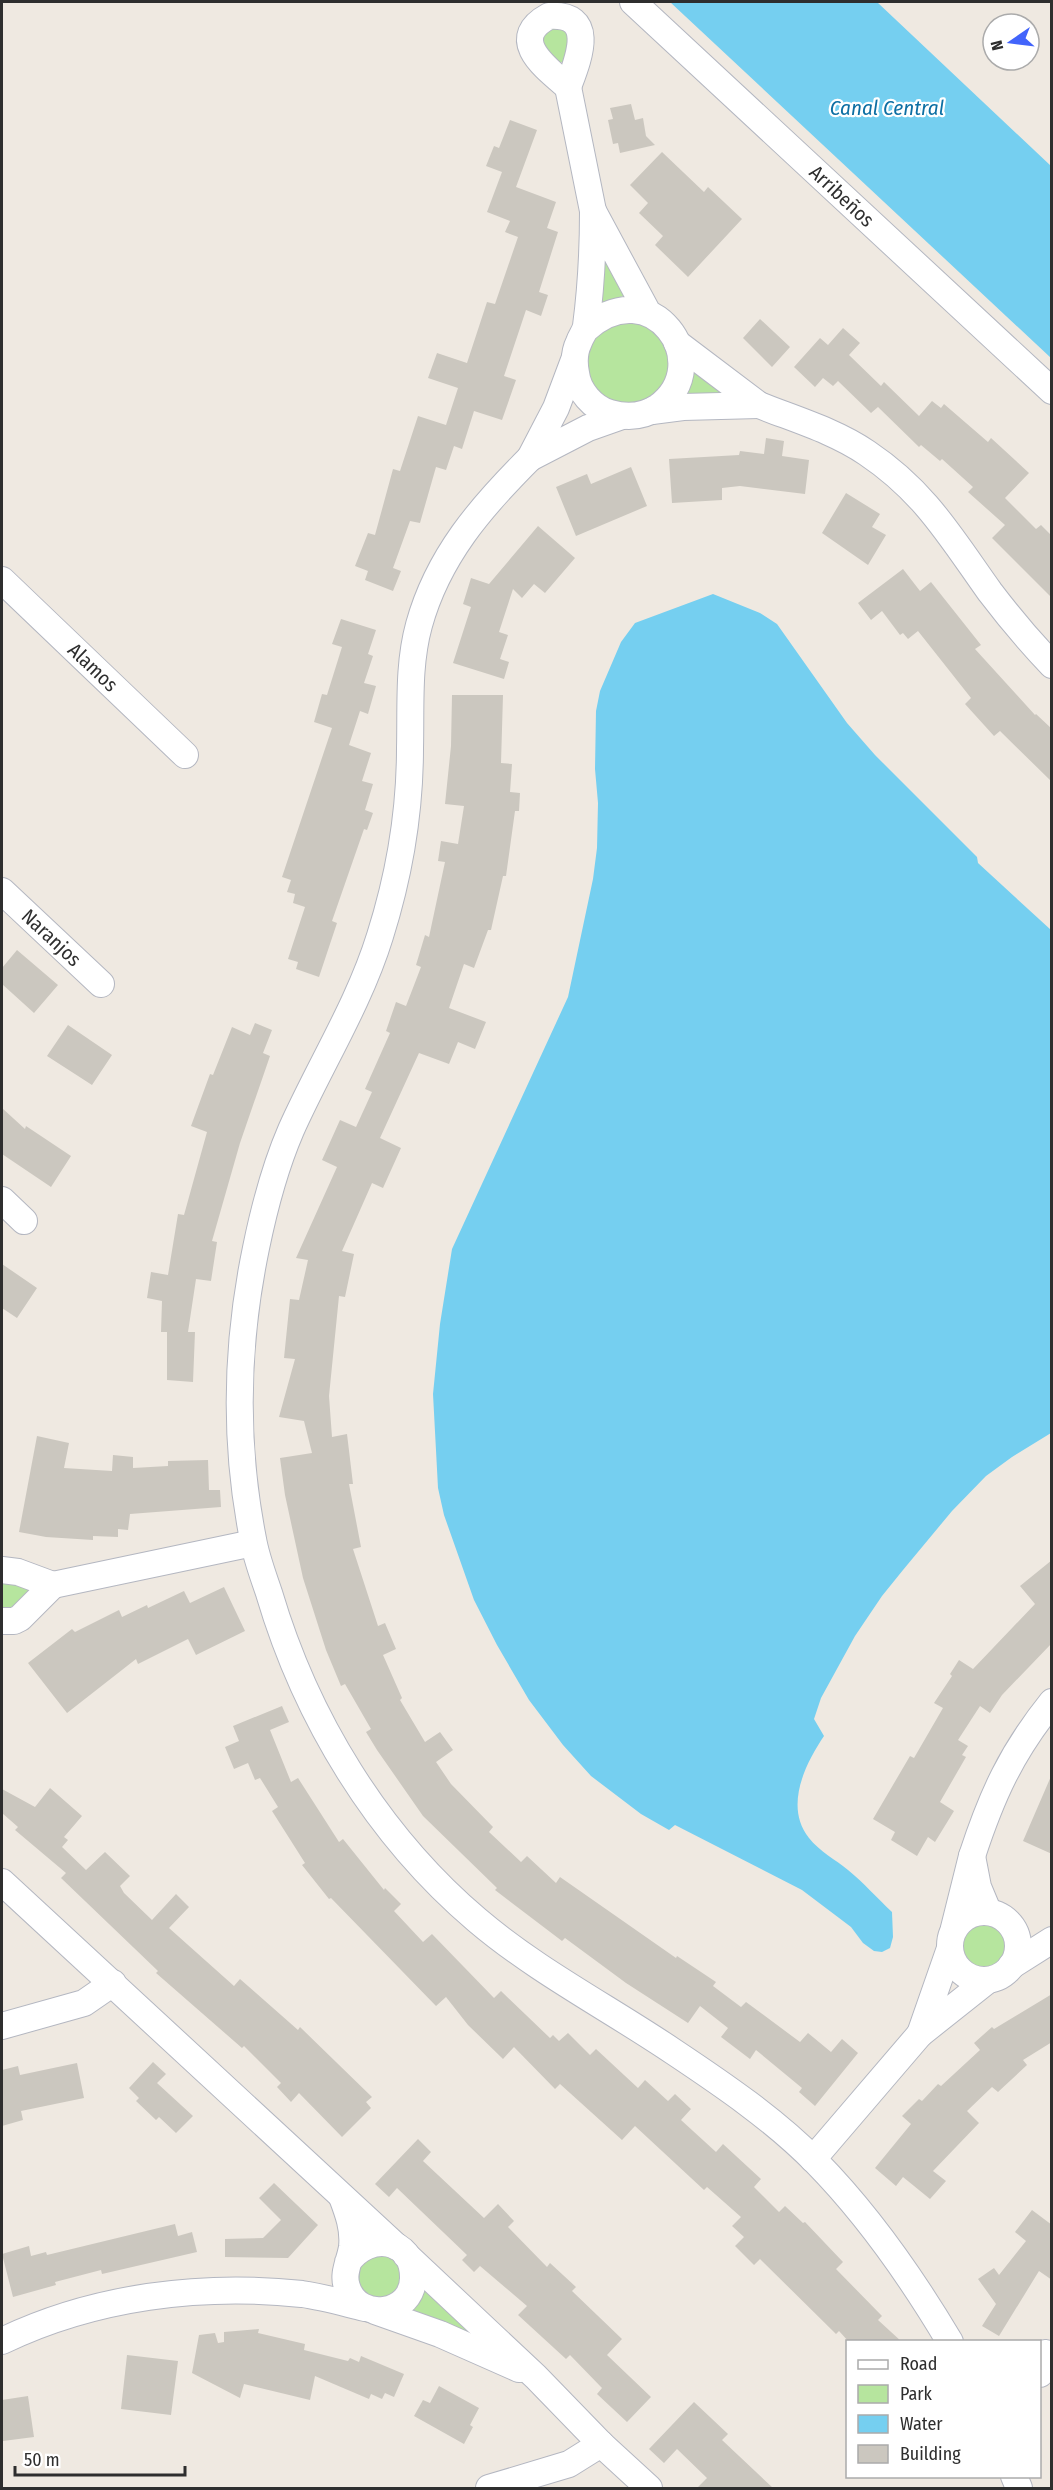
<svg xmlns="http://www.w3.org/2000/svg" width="1053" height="2490" viewBox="0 0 1053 2490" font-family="'Fira Sans Condensed',sans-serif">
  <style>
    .green { fill: #b6e59e }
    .water { fill: #75cff0 }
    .building { fill: #cbc7bf }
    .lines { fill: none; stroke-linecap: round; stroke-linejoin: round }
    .minor-casing { stroke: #b4b7c1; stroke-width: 28 }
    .minor { stroke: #fff; stroke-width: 26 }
    .labels { text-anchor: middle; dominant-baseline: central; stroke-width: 4.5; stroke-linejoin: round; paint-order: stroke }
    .street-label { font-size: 20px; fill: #2e2e2e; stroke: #fff }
    .water-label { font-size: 21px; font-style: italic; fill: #0d6fa3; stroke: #fff }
  </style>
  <rect width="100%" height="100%" fill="#efe9e1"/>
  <path class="green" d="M553,26l19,4 -4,31 -11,2 -17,-23z
    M605,250l21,45 -26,9z
    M648,318l28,47 -23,34c-8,2 -19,6 -28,6 -24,-2 -48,-33 -37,-57 3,-8 10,-16 15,-24z
    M694,361l41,33 -51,1z
    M2,1575l27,14v6l-10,14 -17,1z
    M960 1946a25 25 0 1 1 50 0a25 25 0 1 1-50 0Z
    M372,2252l23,6 8,20 -6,14 -13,7 -15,-2 -11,-10 -2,-17z
    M419,2284l65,57 -76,-30z"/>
  <path class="water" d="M670,2h207l174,164v192z
    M713,594l47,19 17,11 70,99 28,32 102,102 1,6 73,67v503l-39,24 -26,19 -34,35 -49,59 -21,26 -27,40 -34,62 -7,21 10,17c-19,28 -40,71 -15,102 10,13 27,22 39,32 16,13 29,28 44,42l1,25 -3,11 -8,4 -8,-1 -11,-8 -12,-16 -49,-37 -127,-65 -6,5 -28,-16 -50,-38 -28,-31 -34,-45 -32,-55 -23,-45 -30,-85 -6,-27 -5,-94 7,-70 12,-75 116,-252 25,-118 4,-31 1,-45 -3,-34 1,-58 4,-20 21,-49 14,-19z"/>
  <path class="building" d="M631,104l4,16 8,-2 3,18 9,9 -35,8 -2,-10 -5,1 -5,-24 5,-1 -3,-11z
    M510,120l27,10 -21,57 40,15 -9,26 11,4 -19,60 9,3 -7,21 -15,-6 -22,66 12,4 -14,40 -28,-9 -12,38 -8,-3 -8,24 -10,-3 -16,56 -10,-2 -17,47 8,3 -8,20 -28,-11 3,-9 -13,-5 13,-33 7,2 18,-66 7,2 18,-55 28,9 12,-37 -30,-10 9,-25 30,10 20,-61 8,2 23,-67 -13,-5 5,-11 -23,-9 15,-40 -16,-6 8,-20 5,2z
    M662,152l42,40 4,-5 34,32 -54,58 -33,-32 8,-9 -24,-23 9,-10 -18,-18z
    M760,319l30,28 -18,20 -29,-29z
    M843,328l17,15 -11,12 32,31 3,-4 35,34 13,-15 9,7 3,-4 44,38 3,-4 38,35 -24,25 31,31 5,-4 11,11v62l-60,-60 13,-13 -37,-33 5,-5 -31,-28 -2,2 -19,-16 -2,2 -41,-40 -7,6 -33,-32 -5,5 -10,-8 -8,9 -21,-20 26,-29 8,7z
    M766,438l18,3 -2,15 27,4 -4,34 -65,-8 -18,2v12l-50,3 -3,-44 70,-4 1,-4 24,3z
    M631,467l16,39 -71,30 -20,-49 31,-13 4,10z
    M846,493l34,21 -8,13 14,8 -18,30 -46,-32z
    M538,526l37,32 -30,35 -11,-9 -12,14 -9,-9 -14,43 9,3 -8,24 9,3 -5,17 -51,-16 18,-56 -8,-3 8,-26 18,6z
    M903,569l17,22 11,-9 50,63 -6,4 60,66 1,-1 16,15v53l-52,-51 -6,5 -29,-32 6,-6 -53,-67 -10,8 -5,-6 -3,2 -18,-24 -11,9 -13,-17z
    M341,619l35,11 -8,24 5,2 -9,27 12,3 -8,28 -8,-3 -11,34 22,8 -9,28 11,3 -8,26 8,3 -6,17 -3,-1 -32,92 5,2 -18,54 -23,-8 2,-7 -10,-3 17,-52 -12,-4 2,-9 -8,-2 4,-12 -9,-3 50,-149 -18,-6 8,-28 5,1 15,-48 -10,-3z
    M452,695h51l-2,68 11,1 -2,28 10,1 -1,18h-4l-9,65h-3l-12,54h-3l-14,38 -10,-4 -15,44 37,14 -11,27 -17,-7 -9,22 -30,-11 -39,85 21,10 -18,40 -11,-5 -30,68 12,3 -9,43 -6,-1 -10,100 3,41 15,-3 6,50h-4l12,63 -8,2 25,77 7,-3 11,26 -13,6 19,43 -2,2 25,42 15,-10 13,18 -17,12 15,22 42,43 -4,5 32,30 6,-6 29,27 4,-6 116,81 1,-2 39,26 -3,4 28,21 5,-5 54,40 8,-9 23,19 11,-13 16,14 -43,53 -16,-14 3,-4 -46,-38 -6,9 -29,-22 7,-9 -28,-22 -12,17 -62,-40 -61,-45 -3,3 -67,-51 2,-2 -74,-72 -46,-66 -11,-18 5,-3 -26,-45 -4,2 -15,-36 -23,-72 -18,-83 -5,-37 32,-5 -8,-32 -25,-4 16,-58 -11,-1 6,-59 9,1 9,-40 -12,-2 41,-91 -15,-7 18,-40 16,7 16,-35 -7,-3 25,-56 -4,-2 10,-29 10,4 15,-39 -5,-2 9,-30 4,2 16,-75 -7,-1 3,-20 17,3 6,-38 -19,-2 6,-58z
    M17,950l41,35 -24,28 -32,-29v-16z
    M255,1023l17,7 -9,23 7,3 -30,87 -28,98 5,1 -6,39 -15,-2 -8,53h7l-2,50 -26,-2v-48h-6l1,-31 -15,-3 4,-26 17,3 10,-61 6,1 23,-83 -16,-6 19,-52 3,1 19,-48 18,8z
    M68,1025l44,30 -20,30 -45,-29z
    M2,1108l23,21 1,-3 45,30 -20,31 -49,-33z
    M2,1264l35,24 -20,30 -15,-10z
    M37,1436l32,7 -5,25 48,3 1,-16 20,2v11l35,-2v-5l40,-1 1,30h11l1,17 -91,7 -2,16 -10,-1v8l-25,-1v4l-47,-3 -27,-5z
    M1052,1560v83l-50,52 -12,18 -10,-7 -22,34 10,6 -6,9 4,2 -26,45 14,9 -19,31 -7,-5 -11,19 -26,-16 4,-8 -22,-13 37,-63 4,2 29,-50 -9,-5 18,-27 -2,-2 9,-14 14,9 62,-65 -15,-18z
    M224,1587l21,44 -49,24 -8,-16 -50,25 -2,-5 -69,54 -39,-50 44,-34 3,3 44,-22 3,7 25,-12 1,3 36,-17 6,12z
    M282,1706l7,16 -19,8 21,52 7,-4 41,64 4,-3 41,51 1,-2 16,16 -7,7 29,31 9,-8 62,64 7,-7 49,47 3,-3 6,6 9,-8 22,22 6,-6 42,39 7,-8 23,21 7,-7 16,15 -10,11 35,32 7,-8 38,35 -7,8 25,25 6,-6 18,17 2,-1 38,40 -7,7 46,47 -4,4 24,22h-53l-10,-11 -3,3 -76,-75 -6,6 -19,-19 9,-9 -12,-11 9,-9 -34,-30 -3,3 -69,-64 -13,14 -62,-56 -5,5 -41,-42 -11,12 -35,-34 -22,-28 -10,9 -105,-108 -2,1 -27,-34 3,-2 -33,-52 6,-4 -18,-29 -5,2 -7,-17 -14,6 -9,-22 14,-6 -6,-15z
    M1052,1774v80l-29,-13z
    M50,1788l32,28 -18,21 4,3 -6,7 24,23 19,-18 25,24 -10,10 4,7 28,27 24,-26 13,13 -20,21 65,58 6,-7 58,51 2,-3 72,70 -6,5 5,6 -29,29 -43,-44 -8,9 -14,-15 4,-4 -37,-37 -2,2 -86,-75 2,-2 -97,-93 5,-5 -51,-43 3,-3 -16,-14v-24l33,18z
    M1052,1994v48l-29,18 4,5 -29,27 -6,-5 -25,24 12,12 -46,48 13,10 -16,18 -27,-22 -7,9 -21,-18 36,-44 -9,-8 17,-17 3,2 16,-17 3,2 39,-36 -6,-7 18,-16 2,2z
    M153,2062l13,12 -9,9 36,33 -17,17 -17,-16 -3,3 -20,-19 3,-3 -10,-10z
    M77,2063l7,35 -63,13 2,9 -21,6v-56l16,-4 2,9z
    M418,2139l13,13 -8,9 61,57 14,-14 16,17 -6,6 39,40 3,-4 26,24 -4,4 50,48 -15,16 44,42 -24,25 -30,-28 5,-6 -32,-33 -4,4 -48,-44 9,-9 -47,-40 -6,6 -12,-12 5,-5 -70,-67 -8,9 -14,-13z
    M274,2183l44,42 -30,33 -63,-1v-18l38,-1 18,-18 -22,-22z
    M1032,2210l20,15v55l-13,-9 -40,65 -17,-10 14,-22 -18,-25 16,-11 5,7 27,-34 -11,-9z
    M175,2224l3,12 14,-4 5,20 -95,22 -1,-4 -46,12 1,3 -43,12 -11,-43 27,-8 2,10 15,-4 1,3z
    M259,2329l-1,4 47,11 -1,6 44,11 2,-3 9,4 2,-6 43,18 -10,23 -9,-4 -3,6 -11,-5 -2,5 -54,-23 -5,24 -66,-16 -4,14 -48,-25 7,-38 16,-2 3,10 6,-1v-10z
    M127,2355l51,6 -7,54 -50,-6z
    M439,2386l40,22 -9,17 3,2 -9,17 -50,-28 9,-16 7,3z
    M28,2396l6,41 -31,4 -1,-41z
    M694,2402l34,32 -6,6 51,48h-76l10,-10 -30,-29 -13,14 -15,-14z"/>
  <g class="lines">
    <defs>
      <g id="minor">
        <path id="s1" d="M633,2l419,389"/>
        <path d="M549,16c49,-3 29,44 19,71 -22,-19 -62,-48 -19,-71z"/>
        <path d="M568,87l25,124"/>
        <path d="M586,329c65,-59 132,34 72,78 -15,10 -31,11 -48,6 -17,-5 -32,-22 -34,-40 -2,-10 -2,-21 3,-31 2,-6 6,-10 7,-16 5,-38 7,-76 7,-115l55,102"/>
        <path d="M574,360l-18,48 -26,50 58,-30 34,-12"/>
        <path d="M759,405c35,14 76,26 108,48 58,39 83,83 123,139 19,25 40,50 62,73"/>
        <path d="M652,411l31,-4 76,-2 -82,-62"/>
        <path d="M530,458c-49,49 -92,98 -111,167 -11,40 -8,81 -9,123 0,63 -11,128 -30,188 -21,68 -60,129 -89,194 -16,37 -27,79 -35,118 -20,96 -22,195 -3,291 3,18 10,36 16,54 37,125 108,242 208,327 60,51 132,88 197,132 48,32 101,68 142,110 52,53 96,116 134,180"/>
        <path id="s2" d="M2,580l183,175"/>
        <path id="s3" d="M2,891l99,93"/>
        <path d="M2,1200l22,21"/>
        <path d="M2,1570l16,2 35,13 -33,33 -6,3h-12"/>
        <path d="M53,1585l200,-42"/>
        <path d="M972,1856c20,-61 39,-103 80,-154"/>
        <path d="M2,1882l395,365"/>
        <circle cx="984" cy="1946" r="34"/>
        <path d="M954,1928l18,-72 6,31 10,24"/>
        <path d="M949,1951l-29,83 68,-54"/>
        <path d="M1011,1966l41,-26"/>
        <path d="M2,2026l82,-23 29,-20"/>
        <path d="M813,2159l107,-125"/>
        <path d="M342,2197c6,16 12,32 10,50 -2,14 -10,26 -5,40 11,36 67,28 66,-10 0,-39 -44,-45 -65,-15"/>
        <path d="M406,2255l130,122 65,67 48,44"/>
        <path d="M375,2311l65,23 79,35"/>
        <path d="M2,2341c91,-44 199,-58 300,-47 21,3 42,9 63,14"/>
        <path d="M1040,2357l5,-4 -5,21"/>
        <path d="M1014,2476l5,12"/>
        <path d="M489,2488l80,-24 32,-20"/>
      </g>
    </defs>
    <use href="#minor" class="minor-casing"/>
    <use href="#minor" class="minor"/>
  </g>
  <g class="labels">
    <g class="street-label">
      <text stroke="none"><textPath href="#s1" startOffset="285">Arribeños</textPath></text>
      <text stroke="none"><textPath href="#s2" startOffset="126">Alamos</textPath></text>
      <text stroke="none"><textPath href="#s3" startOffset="68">Naranjos</textPath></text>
    </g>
    <g class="water-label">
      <text x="887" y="108">Canal Central</text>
    </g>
  </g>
  <rect width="1053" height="2490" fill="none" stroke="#2e2e2e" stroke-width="6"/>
  <rect x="846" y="2340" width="195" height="138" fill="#ffffff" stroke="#ababab" stroke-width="1.5"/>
  <rect x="858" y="2360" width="30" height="9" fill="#ffffff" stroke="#ababab" stroke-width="1.5"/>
  <text x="900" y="2370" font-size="18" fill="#2e2e2e">Road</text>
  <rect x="858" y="2385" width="30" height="18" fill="#b6e59e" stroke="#ababab" stroke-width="1.5"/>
  <text x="900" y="2400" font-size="18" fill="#2e2e2e">Park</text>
  <rect x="858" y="2415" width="30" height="18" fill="#75cff0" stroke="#ababab" stroke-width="1.5"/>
  <text x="900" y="2430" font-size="18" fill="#2e2e2e">Water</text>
  <rect x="858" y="2445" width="30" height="18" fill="#cbc7bf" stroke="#ababab" stroke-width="1.5"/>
  <text x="900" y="2460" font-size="18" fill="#2e2e2e">Building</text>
  <g transform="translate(1011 42) rotate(256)"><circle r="28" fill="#ffffff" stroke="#ababab" stroke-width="1.5"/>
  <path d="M0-4.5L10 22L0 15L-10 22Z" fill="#4264fb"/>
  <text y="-9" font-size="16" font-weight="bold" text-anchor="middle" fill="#2e2e2e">N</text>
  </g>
  <path d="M15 2466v9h170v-9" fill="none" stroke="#2e2e2e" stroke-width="3"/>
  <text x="24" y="2466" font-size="18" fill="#2e2e2e" stroke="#ffffff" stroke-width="4.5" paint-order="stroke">50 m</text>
</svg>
